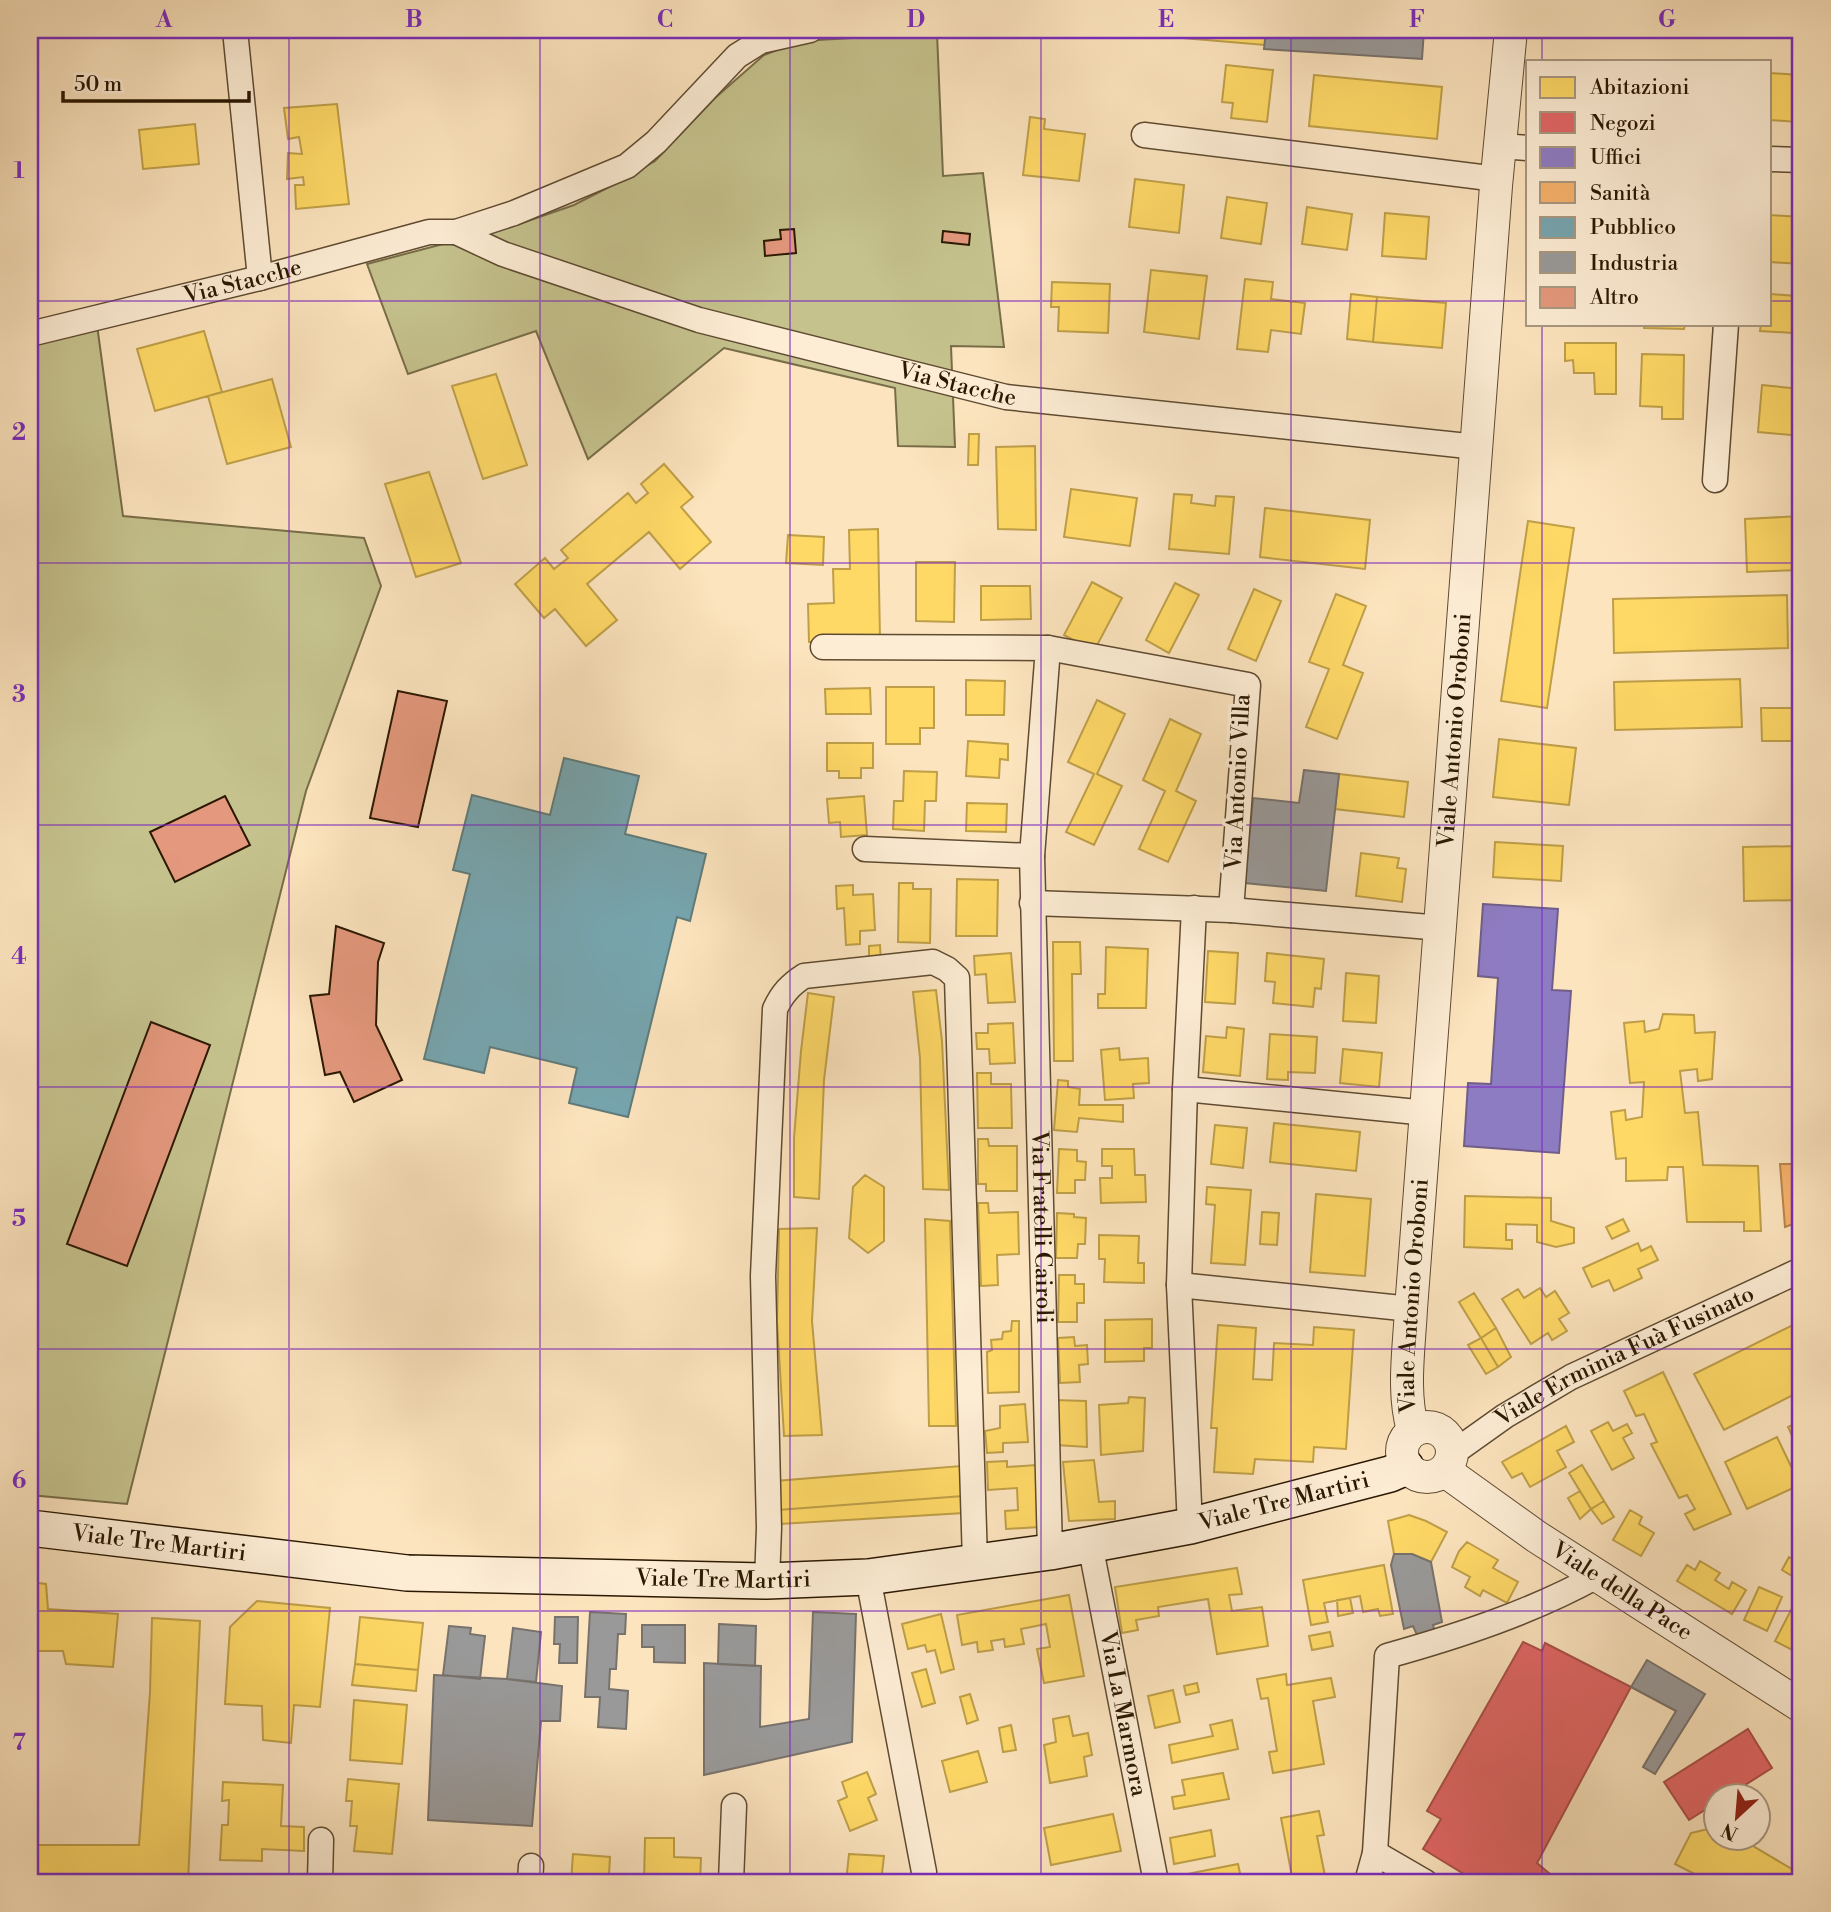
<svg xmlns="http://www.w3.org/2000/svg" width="1831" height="1912" viewBox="0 0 1831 1912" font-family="'Libre Bodoni',serif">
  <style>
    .green { fill: #c5c28d; stroke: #786d48; stroke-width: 2 }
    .homes { fill: #ffd966; stroke: #bf9f48; stroke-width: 2 }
    .shops { fill: #e06666; stroke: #aa4f48; stroke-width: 2 }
    .offices { fill: #8e7cc3; stroke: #705e89; stroke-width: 2 }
    .health { fill: #f6b26b; stroke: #b9844c; stroke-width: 2 }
    .public { fill: #76a5af; stroke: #607b7b; stroke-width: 2 }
    .industry { fill: #999; stroke: #78726c; stroke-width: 2 }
    .building { fill: #e4987d; stroke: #2b1802; stroke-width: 2 }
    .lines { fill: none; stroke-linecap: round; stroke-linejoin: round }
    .minor-casing { stroke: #5f4b31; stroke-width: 27 }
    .tertiary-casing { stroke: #5f4b31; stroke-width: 34 }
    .secondary-casing { stroke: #2b1802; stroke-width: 38 }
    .minor { stroke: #fdedd5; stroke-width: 24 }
    .tertiary { stroke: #fdedd5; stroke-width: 32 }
    .secondary { stroke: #fdedd5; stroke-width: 35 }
    .grid { fill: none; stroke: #7b2cbf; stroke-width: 2; stroke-opacity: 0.55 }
    .labels { text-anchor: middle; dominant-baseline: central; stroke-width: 7; stroke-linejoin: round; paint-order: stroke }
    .street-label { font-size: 23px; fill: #2b1802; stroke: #fdedd5 }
    .neatline { fill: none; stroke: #7b2cbf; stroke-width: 2.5 }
    .grid-label { font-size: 23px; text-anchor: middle; font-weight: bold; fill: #7b2cbf }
  </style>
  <rect width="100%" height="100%" fill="#fce4be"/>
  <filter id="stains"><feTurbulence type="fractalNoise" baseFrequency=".00286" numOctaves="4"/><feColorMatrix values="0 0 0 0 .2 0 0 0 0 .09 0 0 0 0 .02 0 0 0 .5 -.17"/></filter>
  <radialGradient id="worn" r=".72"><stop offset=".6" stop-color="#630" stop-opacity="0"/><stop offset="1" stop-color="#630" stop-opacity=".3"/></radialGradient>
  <path class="green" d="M937,33l6,143 40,-3 21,174 -53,-1 4,101 -57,-1 -3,-58 -171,-40 -136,111 -52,-128 -128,43 -41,-110 152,-40 55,-19 37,-19 44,-25 60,-63 49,-43 37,-14z
    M97,325l26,191 241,22 17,48 -75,205 -179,713 -97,-9v-1153z"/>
  <path class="homes" d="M1171,30h95l-1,15 -94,-8z
    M1226,65l47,5 -6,52 -36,-4 2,-15 -11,-1z
    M1770,73l30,2 -3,47 -27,-2z
    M1314,75l128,12 -5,52 -128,-13z
    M337,104l12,100 -53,5 -1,-24h9l-1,-8 -16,2 1,-26 14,1 -3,-17 -11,2 -4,-31z
    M1030,117l15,2 -1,10 41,5 -6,47 -56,-6z
    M195,124l4,40 -56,5 -4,-39z
    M1135,179l49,6 -5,48 -50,-6z
    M1227,197l40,6 -6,41 -40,-6z
    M1307,207l45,7 -5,36 -45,-6z
    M1385,213l44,4 -3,42 -44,-3z
    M1770,215l31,2v47l-31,-2z
    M1151,270l56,6 -8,63 -55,-7z
    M1245,279l28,3 -2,17 34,4 -4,31 -30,-4 -3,22 -31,-3z
    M1052,282l58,2 -2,49 -50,-2 1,-24h-8z
    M1351,294l26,3 -4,45 -26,-3z
    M1770,294l26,2 1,7 4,3v31l-8,-4 -33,-2 1,-7h9z
    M1377,297l69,6 -4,45 -69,-6z
    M1644,324h41l-1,5 -40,-1z
    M204,331l18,61 -67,19 -18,-62z
    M1565,343h51v51h-21l-1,-21h-20l-1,-13 -8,1z
    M1642,354l42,1 -1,64h-21v-12l-22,-1z
    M496,374l31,91 -44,14 -31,-93z
    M272,379l19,68 -64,17 -19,-68z
    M1762,385l39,4v47l-43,-4z
    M969,434h10l-1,31h-10z
    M1035,446l1,84 -38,-1 -2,-82z
    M664,464l29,33 -12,10 30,35 -31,27 -31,-37 -62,52 30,36 -31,26 -31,-37 -11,9 -29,-34 30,-26 9,11 14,-11 -7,-8 67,-57 8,10 12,-10 -7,-9z
    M429,472l32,91 -45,14 -31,-93z
    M1071,489l66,9 -7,48 -66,-9z
    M1174,494l18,1 -1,8 24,3 1,-10 18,1 -5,57 -60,-5z
    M1265,508l105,12 -5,49 -105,-12z
    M1801,516v54l-54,2 -2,-53z
    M1528,521l46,7 -27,180 -46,-7z
    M878,529l2,111 -71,2 -1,-38 26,-1 -1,-34h17l-1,-39z
    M788,535l36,2 -1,28 -37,-2z
    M916,562h39l-1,60 -38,-1z
    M1092,582l30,16 -28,53 -30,-16z
    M1175,583l24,12 -30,58 -23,-13z
    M981,586h49l1,33 -50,1z
    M1254,589l27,12 -25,60 -28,-12z
    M1336,594l30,12 -23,59 20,8 -26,66 -31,-12 23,-58 -20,-7z
    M1787,595l1,53 -174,5 -1,-54z
    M1740,679l2,48 -127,3 -1,-48z
    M966,680l39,1 -1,34h-38z
    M886,687h48v41h-14v16h-34z
    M870,688l1,26h-45l-1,-25z
    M1097,700l28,14 -28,60 25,12 -28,59 -28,-13 28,-58 -26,-12z
    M1761,708h40v33h-39z
    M1170,719l31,15 -25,57 20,10 -28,61 -29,-13 26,-58 -22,-11z
    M1499,739l77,9 -7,57 -76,-8z
    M968,741l40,3v16l-8,-1 -1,19 -33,-2z
    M827,743h46v25h-12v10h-22v-7h-12z
    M904,771l33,1 -1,29h-11l-1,30 -31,-2 1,-28h9z
    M1339,774l69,8 -4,35 -69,-8z
    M864,796l3,39 -26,2 -1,-15 -11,1 -2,-24z
    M967,803l40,1 -1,28 -40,-1z
    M1495,842l68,4 -2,35 -68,-4z
    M1801,846v54l-57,1 -1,-54z
    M1361,853l38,5 -2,10 9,1 -4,33 -46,-6z
    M957,879l41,1 -1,56h-41z
    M899,883h14v6h18l-1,54 -32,-1z
    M853,885v10l20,-1 2,36 -15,1v13l-14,1 -2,-37 -7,1 -1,-23z
    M1053,942h27l1,32h-9l1,87h-19z
    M880,945l1,17 -12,1v-17z
    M1106,947l42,2 -2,59h-48v-14h7z
    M1208,951l30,2 -3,51 -30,-2z
    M1011,953l4,49 -27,1 -2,-29 -11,1 -1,-19z
    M1267,953l57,6 -3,30 -6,-1 -2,19 -40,-4 2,-21 -10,-1z
    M1346,973l33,3 -3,47 -33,-2z
    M936,990l6,51 7,149 -26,-1 -3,-131 -7,-66z
    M808,993l26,4 -10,83 -5,119 -25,-2v-59l7,-87z
    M1663,1014l31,1 1,18 20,-1 -3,47 -14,2 -1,-12 -17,2 5,42 13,-1 5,53 55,1 3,65h-17v-9h-57l-4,-55h-15l-1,13 -41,1v-23l-10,1 -5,-47 14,-2 1,10 16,-3 2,-35 -14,1 -6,-60 20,-2 1,11 14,-3z
    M1013,1023l2,40 -25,1 -1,-15h-12l-1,-16h12v-9z
    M1227,1027l17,2 -4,47 -37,-4 3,-36 20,2z
    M1270,1034l47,3 -2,36 -27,-1v8l-21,-1z
    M1119,1048l1,12 28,-2 1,25 -16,1 1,14 -29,2 -4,-50z
    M1343,1049l39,4 -3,34 -39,-4z
    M977,1073h14v11h20l1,44h-34z
    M1058,1080l10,1v6l12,2 -1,16h44v17l-44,-4 -2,14 -23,-2z
    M1274,1123l86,9 -4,39 -86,-9z
    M1215,1125l32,3 -4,40 -32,-4z
    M978,1139h10l1,7h28v45h-31v-7h-8z
    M1059,1149l18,1v11l9,1 -1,18h-10v13h-18z
    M1102,1149h32l1,26h10l1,27 -45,1 -1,-25h12v-12h-10z
    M865,1175l19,12v54l-16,12 -19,-15 4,-51z
    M1207,1187l44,3 -6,75 -34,-2 4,-58 -9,-1z
    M1316,1194l55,5 -6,77 -55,-4z
    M1465,1196l86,2v23l23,7v15l-18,4 -19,-5v-17l-31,-1v16h6v9l-48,-2z
    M978,1203h10l1,10 29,-1 1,42 -22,1 1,30 -17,1z
    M1262,1212l17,1 -2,32 -17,-1z
    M1057,1213l17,1v3l12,1 -1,26h-7l-1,14h-21z
    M925,1219l25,2 6,205h-27z
    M1623,1219l6,12 -17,8 -6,-12z
    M817,1228l-5,93 10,114 -38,1 -7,-115 2,-92z
    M1099,1235l40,1 -1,27h6v20l-40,-1 1,-23h-6z
    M1638,1243l3,8 10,-5 7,14 -20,9 4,9 -28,13 -5,-11 -17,7 -9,-19z
    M1059,1275h16v9h9v19h-7v19h-19z
    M1540,1288l6,9 9,-6 14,22 -10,6 8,12 -15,9 -4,-7 -17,11 -29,-45 16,-10 6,9z
    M1474,1293l22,35 -15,10 -22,-36z
    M1152,1319v29h-8v13l-39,1v-42z
    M1012,1321h7v71l-31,1 -1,-41 5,-2 -1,-10 11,-1 1,-7 8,-1z
    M1801,1321v70l-77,39 -30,-56z
    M1218,1325l38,3 -3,51 19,1 2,-37 39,2 1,-18 40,3 -8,119 -32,-2 -1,15 -58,-3 -2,15 -39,-2 3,-44h-6z
    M1496,1328l15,29 -13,10 -17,-29z
    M1074,1337l1,9 12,-1 1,19 -9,1 1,17 -20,1 -2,-45z
    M1481,1338l17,29 -12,7 -18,-29z
    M1663,1372l68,142 -37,16 -9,-16 10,-5 -8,-14 -8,3 -28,-54 6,-2 -13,-28 -8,2 -12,-25z
    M1129,1397l16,1 -2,53 -42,4 -2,-50 29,-2z
    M1054,1400l32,1 1,46 -31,-2z
    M1025,1404l3,38 -25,1v9l-16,1 -2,-22 15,-3v-22z
    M1801,1421v34l-13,-28z
    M1608,1422l5,9 14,-7 5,9 -9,5 11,20 -22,12 -21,-39z
    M1566,1426l8,16 -17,9 9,16 -36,20 -8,-14 -10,5 -10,-16z
    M1777,1437l23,48 -53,24 -22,-47z
    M1094,1460l5,42 16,-1v18l-46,2 -6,-59z
    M1007,1461v6l29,-2 3,62 -33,2 -1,-18 13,-1 -1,-22 -29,2 -1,-28z
    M1582,1465l22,36 -13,8 -22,-36z
    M961,1466l2,30 -185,14 -3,-29z
    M1580,1491l11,18 -11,10 -12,-21z
    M963,1496l1,17 -184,11 -2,-14z
    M1604,1501l10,16 -12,7 -11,-15z
    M1630,1510l12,7 -3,7 15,9 -13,23 -28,-16z
    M1409,1515l17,6 21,11 -16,30 -19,-8h-18l-6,-33z
    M1467,1542l31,18 -5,8 25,14 -11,21 -24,-13 -3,6 -15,-9 5,-10 -18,-10 7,-16z
    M1789,1557l12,7 -2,16 -17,-10z
    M1700,1561l20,12 -5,7 14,9 3,-7 14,8 -14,24 -55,-33 10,-16 8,5z
    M1384,1565l9,49 -13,2 -2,-7 -15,3 -3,-16 -36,7 4,19 -17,3 -8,-45z
    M1237,1568l5,26 -13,1 3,16 30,-4 6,39 -51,8 -9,-55 -50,8 1,9 -23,4 2,10 -16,3 -7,-46z
    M30,1582l16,2 2,25 70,5 -5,53 -47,-3 -3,-13h-32l-1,10z
    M1759,1587l23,10 -15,34 -23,-11z
    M1069,1595l15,81 -40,7 -7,-34 13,-2 -4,-23 -25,5 3,15 -19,3 -1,-8 -13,2 2,9 -15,2 -1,-10 -15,3 -5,-30z
    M1350,1598l3,15 -15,3 -1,-16z
    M257,1601l73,7 -10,99 -26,-2 -3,38 -28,-3 -1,-34 -37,-2 5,-77z
    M1791,1610l10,5v33l-3,5 -23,-12z
    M941,1614l13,55 -13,4 -6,-23 -8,2 -2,-7 -17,4 -6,-25z
    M360,1617l63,6 -5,47 -63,-6z
    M152,1618l48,3 -12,261h-158v-37h109l11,-153z
    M1330,1632l3,14 -21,4 -3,-14z
    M355,1664l63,6 -2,21 -64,-6z
    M926,1669l9,34 -13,4 -10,-34z
    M1286,1674l1,11 44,-7 4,19 -22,4 11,63 -51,9 -4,-21 8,-1 -9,-53 -7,1 -4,-20z
    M1197,1683l2,9 -13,3 -2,-9z
    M1173,1690l7,32 -25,6 -7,-32z
    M970,1694l8,26 -11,4 -7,-27z
    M354,1700l53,5 -5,59 -52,-4z
    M1069,1716l4,20 15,-3 4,22 -8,2 3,19 -37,7 -6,-38 12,-3 -3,-23z
    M1232,1720l6,29 -66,14 -3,-18 44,-9 -3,-11z
    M1011,1725l5,25 -13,2 -4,-24z
    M978,1751l9,31 -37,10 -8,-31z
    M867,1772l9,22 -8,4 9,22 -27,11 -12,-30 9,-4 -5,-15z
    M1223,1773l6,26 -55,10 -2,-12 13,-2 -3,-15z
    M348,1779l51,5 -7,70 -38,-3 3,-25h-7l2,-25h-6z
    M223,1782l60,3 -2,41 23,1v24l-42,-2v12l-42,-1 2,-35h6l1,-25 -7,1z
    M1319,1811l5,24 -7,1 8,40 -2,6h-30l-12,-64z
    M1113,1814l8,37 -70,14 -7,-37z
    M1716,1827v12h25l56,33 -7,10h-80l-35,-18 16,-31z
    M1211,1830l4,26 -41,8 -4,-26z
    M645,1838h29v19l27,1 -1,24h-56z
    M573,1854l37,3 -1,18 15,1 -1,6h-52z
    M849,1854l35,2 -3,26h-35z
    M1238,1864l4,18h-64l-1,-6z"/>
  <path class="shops" d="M1523,1642l19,9 3,-8 86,44 -94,176 13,11 -4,8h-69l-54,-33 18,-30 -14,-8z
    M1748,1729l24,39 -46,29h-10v6l-27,17 -25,-38z"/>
  <path class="offices" d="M1483,904l75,5 -6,81 19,1 -12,162 -95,-7 4,-63 23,1 7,-106 -20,-2z"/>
  <path class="health" d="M1792,1030h9v49h-9z
    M1780,1164h21v57l-16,6z"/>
  <path class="public" d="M564,758l75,18 -14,58 81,20 -16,67 -13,-4 -49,200 -59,-14 8,-35 -87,-21 -6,26 -60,-14 46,-185 -17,-4 19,-75 78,20z"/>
  <path class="industry" d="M1266,30h158l-2,29 -158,-10z
    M1304,770l35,4 -13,117 -81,-8 8,-85 46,5z
    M1394,1554h18l19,8 11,60 -9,3 2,7 -18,3 -4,-9 -9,3 -13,-64z
    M590,1612l36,2 -1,20h-7l-2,35h-6l-1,20 19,2 -2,38 -28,-2 2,-30h-15z
    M813,1612l43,2 -4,128 -148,33v-112l57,3 -1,61 49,-8z
    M555,1617h23l-1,46h-18l1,-19h-6z
    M719,1624l37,2 -1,40 -37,-2z
    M642,1625h43v38l-31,-1v-15h-12z
    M449,1626l22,2 -1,6 15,2 -5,43 -37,-4z
    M513,1628l28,4 -5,50 -29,-3z
    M1647,1660l58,34 -50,80 -12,-7 33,-56 -45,-24z
    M434,1675l73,4 55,7 -2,35h-19l-9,105 -104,-6z"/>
  <path class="building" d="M794,229l2,24 -31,3 -1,-15 17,-2 -1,-9z
    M943,231l27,3 -1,11 -27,-3z
    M398,691l49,10 -29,126 -48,-9z
    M225,796l25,49 -75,37 -25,-50z
    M336,926l48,17 -6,19 -2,63 26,55 -48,22 -14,-30 -15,3 -15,-79 19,-2z
    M151,1022l59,23 -83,221 -60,-22z"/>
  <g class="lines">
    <defs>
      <g id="minor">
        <path d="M235,30l25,248"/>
        <path d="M1144,135l353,44"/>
        <path d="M1501,146l27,2"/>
        <path d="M1770,159l31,1"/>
        <path id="s1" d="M456,232l47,22 196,66 307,77 471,50"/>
        <path id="s2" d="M30,334l230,-56 169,-46h27l58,-19 113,-47 29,-24 81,-86 24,-15 49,-11"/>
        <path d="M1715,480l11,-156"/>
        <path id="s3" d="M823,647l225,1 -16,208 18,696"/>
        <path d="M1048,648l200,37 -17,225"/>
        <path d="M865,849l167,7"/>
        <path d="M1032,903l199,7 210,18"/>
        <path d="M1185,1089l242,24"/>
        <path d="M1179,1285l232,24"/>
        <path id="s4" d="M1453,1453l52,-37 66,-39 230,-107"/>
        <path d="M1190,1526l-11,-241 6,-196 9,-181"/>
        <path id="s5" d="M1090,1544l66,338"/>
        <path d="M868,1577l56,295v10"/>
        <path d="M767,1581l2,-53 -6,-252 12,-267c7,-15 15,-24 29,-33l129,-14 14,7 10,9 18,584"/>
        <path d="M1375,1853l50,29"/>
        <path d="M320,1882l1,-42"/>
        <path d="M530,1882l1,-16"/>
        <path d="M731,1882l3,-76"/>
        <path d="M1367,1882l8,-29 12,-197c72,-20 145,-44 210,-80"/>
      </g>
      <g id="tertiary">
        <circle cx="1427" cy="1452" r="25"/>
        <path id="s6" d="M1413,1430c-11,-38 -4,-81 -2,-121l85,-1123 15,-156"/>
        <path id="s7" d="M1445,1471l92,66 264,169"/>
      </g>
      <g id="secondary">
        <path id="s8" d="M30,1528l377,45 360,8 101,-4 182,-25 140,-26 200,-52 16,-7"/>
      </g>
    </defs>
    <use href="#minor" class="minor-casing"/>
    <use href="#tertiary" class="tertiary-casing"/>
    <use href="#secondary" class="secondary-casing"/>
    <use href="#minor" class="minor"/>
    <use href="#tertiary" class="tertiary"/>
    <use href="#secondary" class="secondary"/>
  </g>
  <path class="grid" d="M289,30v1852M540,30v1852M790,30v1852M1041,30v1852M1291,30v1852M1542,30v31M30,301h1498M1770,301h31M1542,324v1558M30,563h1771M30,825h1771M30,1087h1771M30,1349h1771M30,1611h1771"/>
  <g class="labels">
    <g class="street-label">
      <text stroke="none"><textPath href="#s2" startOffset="219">Via Stacche</textPath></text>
      <text stroke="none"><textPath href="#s1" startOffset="525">Via Stacche</textPath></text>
      <text stroke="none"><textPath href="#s6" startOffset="702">Viale Antonio Oroboni</textPath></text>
      <text transform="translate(1238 782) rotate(-87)">Via Antonio Villa</text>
      <text stroke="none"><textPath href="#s3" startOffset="805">Via Fratelli Cairoli</textPath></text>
      <text stroke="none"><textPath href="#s6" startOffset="135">Viale Antonio Oroboni</textPath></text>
      <text stroke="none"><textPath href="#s4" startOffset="198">Viale Erminia Fuà Fusinato</textPath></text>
      <text stroke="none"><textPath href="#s8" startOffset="1264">Viale Tre Martiri</textPath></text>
      <text stroke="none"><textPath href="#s8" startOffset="130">Viale Tre Martiri</textPath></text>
      <text stroke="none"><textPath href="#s8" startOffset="696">Viale Tre Martiri</textPath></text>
      <text stroke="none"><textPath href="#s7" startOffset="214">Viale della Pace</textPath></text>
      <text stroke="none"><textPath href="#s5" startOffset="173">Via La Marmora</textPath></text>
    </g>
  </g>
  <rect width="1831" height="1912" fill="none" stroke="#fce4be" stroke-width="77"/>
  <rect x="1526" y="60" width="245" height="266" fill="#fdedd5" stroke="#a99881" stroke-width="2"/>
  <rect x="1540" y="77" width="35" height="21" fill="#ffd966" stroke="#a99881" stroke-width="2"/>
  <text x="1590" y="94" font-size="21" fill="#2b1802">Abitazioni</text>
  <rect x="1540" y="112" width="35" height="21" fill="#e06666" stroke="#a99881" stroke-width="2"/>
  <text x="1590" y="130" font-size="21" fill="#2b1802">Negozi</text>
  <rect x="1540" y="147" width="35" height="21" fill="#8e7cc3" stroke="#a99881" stroke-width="2"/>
  <text x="1590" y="164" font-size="21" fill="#2b1802">Uffici</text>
  <rect x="1540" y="182" width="35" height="21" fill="#f6b26b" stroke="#a99881" stroke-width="2"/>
  <text x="1590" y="200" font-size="21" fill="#2b1802">Sanità</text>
  <rect x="1540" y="217" width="35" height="21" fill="#76a5af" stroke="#a99881" stroke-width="2"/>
  <text x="1590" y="234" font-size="21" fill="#2b1802">Pubblico</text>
  <rect x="1540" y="252" width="35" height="21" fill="#999999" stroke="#a99881" stroke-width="2"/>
  <text x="1590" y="270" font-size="21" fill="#2b1802">Industria</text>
  <rect x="1540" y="287" width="35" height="21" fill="#e4987d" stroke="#a99881" stroke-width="2"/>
  <text x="1590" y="304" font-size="21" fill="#2b1802">Altro</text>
  <g transform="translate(1737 1817) rotate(206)"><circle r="33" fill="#fdedd5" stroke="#a99881" stroke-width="2"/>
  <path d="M0-5L12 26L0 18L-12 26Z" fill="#8f2418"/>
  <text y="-10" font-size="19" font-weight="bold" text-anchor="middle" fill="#2b1802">N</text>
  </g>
  <path d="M63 91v10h186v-10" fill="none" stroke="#2b1802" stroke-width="3.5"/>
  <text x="74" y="91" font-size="21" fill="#2b1802" stroke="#fdedd5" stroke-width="5" paint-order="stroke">50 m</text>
  <rect x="38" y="38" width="1754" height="1836" class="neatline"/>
  <g class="grid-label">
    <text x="164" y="27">A</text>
    <text x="414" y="27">B</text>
    <text x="665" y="27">C</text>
    <text x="916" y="27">D</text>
    <text x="1166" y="27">E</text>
    <text x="1417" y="27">F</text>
    <text x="1667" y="27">G</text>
    <text x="19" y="178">1</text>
    <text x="19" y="440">2</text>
    <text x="19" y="702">3</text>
    <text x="19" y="964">4</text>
    <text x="19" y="1226">5</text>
    <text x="19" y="1488">6</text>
    <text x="19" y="1750">7</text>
  </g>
  <rect width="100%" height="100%" filter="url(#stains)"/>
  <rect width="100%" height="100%" fill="url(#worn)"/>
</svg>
